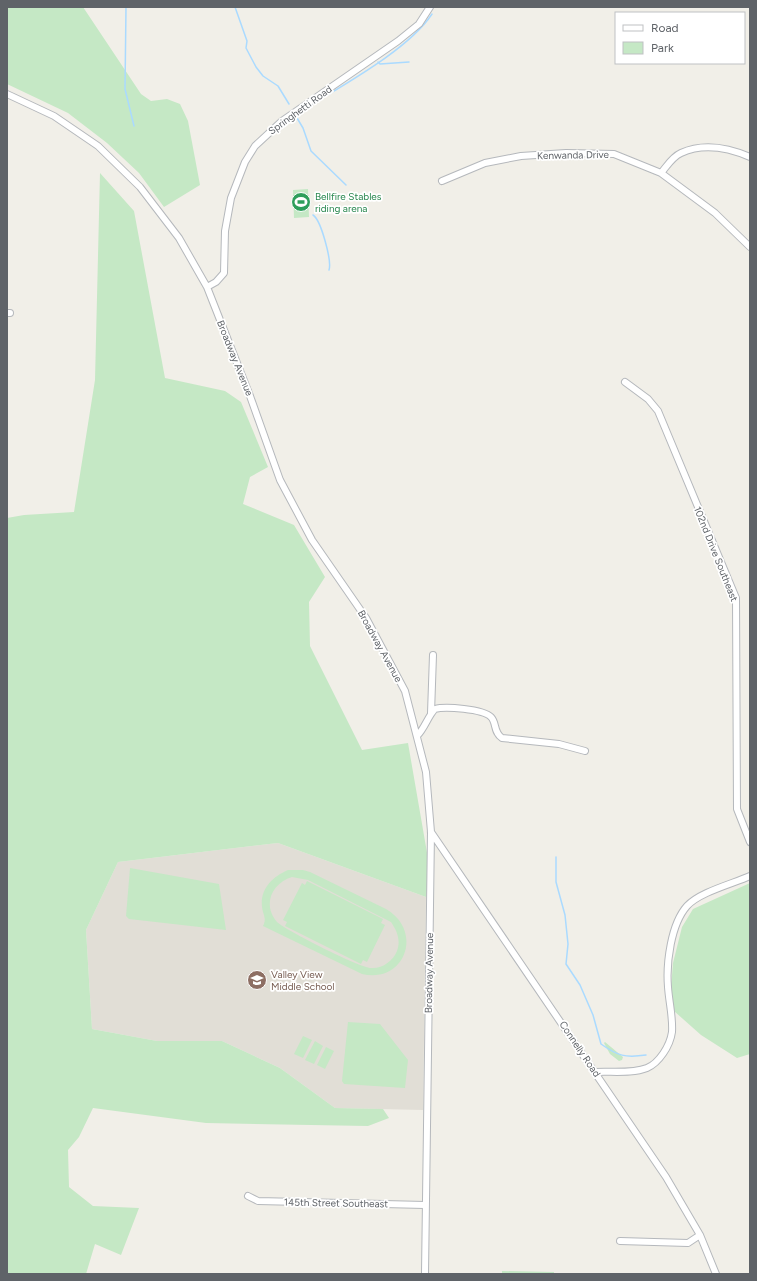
<svg xmlns="http://www.w3.org/2000/svg" width="757" height="1281" viewBox="0 0 757 1281" font-family="Figtree,sans-serif">
  <style>
    .education { fill: #e1ded6 }
    .green { fill: #c5e8c5; fill-rule: evenodd }
    .lines { fill: none; stroke-linecap: round; stroke-linejoin: round }
    .stream { stroke: #aadaff; stroke-width: 1.5 }
    .minor-casing { stroke: #b5b8bc; stroke-width: 8 }
    .minor { stroke: #fff; stroke-width: 6 }
    .labels { text-anchor: middle; dominant-baseline: central; stroke-width: 3.5; stroke-linejoin: round; paint-order: stroke }
    .street-label { font-size: 10px; fill: #5f6368; stroke: #fff }
    .leisure-label { font-size: 10px; fill: #27864d; stroke: #fff; text-anchor: start }
    .education-label { font-size: 10px; fill: #785e54; stroke: #fff; text-anchor: start }
  </style>
  <rect width="100%" height="100%" fill="#f1efe8"/>
  <path class="education" d="M278,843l148,54 -3,213 -88,-2 -55,-40 -58,-27h-65l-65,-12 -6,-99 32,-68z"/>
  <path class="green" d="M7,7h76l58,87 10,7 16,-2 13,5 8,17 12,64 -36,22 -25,-34 -32,-30 -39,-30 -61,-29z
    M100,173l34,38 31,167 60,13 16,11 27,65 -18,10 -7,27 51,21 31,52 -16,25 1,44 52,104 46,-7 22,127 -4,27 -148,-54 -160,19 -32,68 6,99 65,12h65l58,27 55,40 48,1 6,9 -21,8 -162,-3 -113,-15 -14,29 -11,13 1,37 24,19 46,2 -18,47 -26,-11 -9,30h-79v-756l17,-3 50,-3 21,-132z
    M308,189l1,28 -15,1 -1,-28z
    M130,868l89,16 7,46 -97,-11 -3,-3z
    M288,870h15l7,2 76,37c38,22 19,75 -24,65l-99,-48c4,-8 0,-11 -1,-19 -2,-18 10,-30 26,-37zM292,877l16,3 83,42c6,9 10,18 6,29 -4,10 -15,18 -26,17 -11,0 -86,-38 -94,-46 -15,-17 -5,-39 15,-45z
    M307,881l76,38 -2,4 4,2 -18,37 -4,-2 -2,4 -76,-38 2,-4 -4,-2 19,-37 3,2z
    M750,883v171l-13,4 -36,-23 -27,-24 -3,-23 2,-25 9,-36 11,-18z
    M348,1022l32,2 28,36 -3,28 -61,-4 -2,-3z
    M303,1036l9,4 -9,18 -9,-4z
    M315,1041l8,5 -9,18 -9,-4z
    M605,1042l18,15 -1,3 -3,1 -9,-7 -6,-11z
    M326,1047l8,4 -9,18 -8,-4z
    M502,1271l52,1v2h-52z"/>
  <g class="lines">
    <path class="stream" d="M126,7l-1,82 9,37
      M235,7l12,34 -1,7 10,19 7,9 15,10 11,18
      M378,62l2,2 29,-2
      M306,108c37,-23 102,-58 126,-94
      M297,118l6,10 8,23 35,34
      M313,215c8,5 19,46 16,55
      M556,857v25l9,33 3,29 -2,20 14,21 13,30 8,29c17,12 24,14 45,11"/>
    <defs>
      <path id="minor" d="M7,94l47,22 44,30 42,41 39,51 28,49 43,109 30,84 32,60 54,78 39,73 21,81 5,60 -6,442
        M661,173c6,-7 11,-16 20,-20 22,-10 48,-5 69,4
        M442,181l43,-18 36,-7 45,-3 48,1 47,19 54,40 35,34
        M207,287l9,-5 8,-9 1,-42 6,-33 14,-36 10,-16 27,-25 116,-80 21,-17 11,-17
        M7,313h3
        M625,382l23,17 10,12 78,187 1,211 13,33
        M431,713l2,-58
        M417,736c8,-8 11,-20 18,-27 10,-3 48,0 56,8 6,6 2,15 11,21l57,6 26,7
        M431,832l235,345 34,58 16,39
        M595,1072c16,-1 37,2 52,-4 12,-5 23,-22 25,-36 1,-15 -3,-30 -4,-45 -2,-24 3,-63 19,-81 13,-14 45,-22 63,-30
        M248,1196l10,5 167,4
        M620,1241l68,2 12,-8"/>
    </defs>
    <use href="#minor" class="minor-casing"/>
    <use href="#minor" class="minor"/>
  </g>
  <defs>
    <symbol id="stadium-disc" viewBox="-11 -11 22 22"><circle r="9.5" fill="#2e9e5b" stroke="#fff"/><path d="M0-5a6.5 5 0 1 0 0 10a6.5 5 0 1 0 0-10ZM-3.5-1.8h7v3.6h-7Z" fill="#fff"/></symbol>
    <symbol id="school-disc" viewBox="-11 -11 22 22"><circle r="9.5" fill="#8d6e63" stroke="#fff"/><path d="M0-5L7-2L0 1L-7-2ZM-4 1L0 2.5L4 1V4Q0 6-4 4Z" fill="#fff"/></symbol>
  </defs>
  <g fill-rule="evenodd">
    <use href="#stadium-disc" x="290" y="191" width="22" height="22"/>
    <use href="#school-disc" x="246" y="969" width="22" height="22"/>
  </g>
  <g class="labels">
    <g class="street-label">
      <text transform="translate(300 110) rotate(-36)">Springhetti Road</text>
      <text transform="translate(573 155) rotate(-1)">Kenwanda Drive</text>
      <text transform="translate(235 358) rotate(68)">Broadway Avenue</text>
      <text transform="translate(716 554) rotate(68)">102nd Drive Southeast</text>
      <text transform="translate(380 646) rotate(61)">Broadway Avenue</text>
      <text transform="translate(429 973) rotate(-89)">Broadway Avenue</text>
      <text transform="translate(580 1049) rotate(56)">Connelly Road</text>
      <text transform="translate(336 1203) rotate(1)">145th Street Southeast</text>
    </g>
    <g class="leisure-label">
      <text x="315" y="196">Bellfire Stables<tspan x="315" dy="12">riding arena</tspan></text>
    </g>
    <g class="education-label">
      <text x="271" y="974">Valley View<tspan x="271" dy="12">Middle School</tspan></text>
    </g>
  </g>
  <rect width="757" height="1281" fill="none" stroke="#5f6368" stroke-width="16"/>
  <rect x="615" y="12" width="130" height="52" fill="#ffffff" stroke="#bfc1c3"/>
  <rect x="623" y="25" width="20" height="6" fill="#ffffff" stroke="#bfc1c3"/>
  <text x="651" y="32" font-size="12" fill="#5f6368">Road</text>
  <rect x="623" y="42" width="20" height="12" fill="#c5e8c5" stroke="#bfc1c3"/>
  <text x="651" y="52" font-size="12" fill="#5f6368">Park</text>
</svg>
